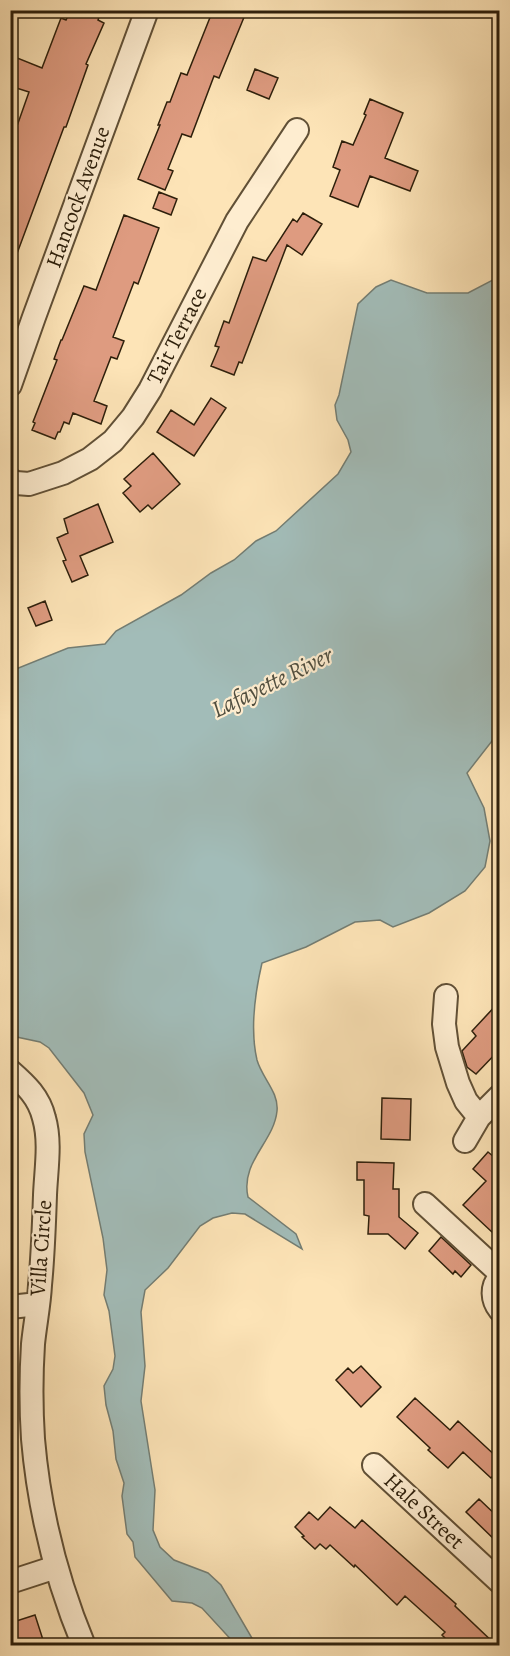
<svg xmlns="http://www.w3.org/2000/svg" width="510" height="1656" viewBox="0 0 510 1656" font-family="Alegreya,serif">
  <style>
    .water { fill: #a2bcb8; stroke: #737d73; stroke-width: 1.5 }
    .building { fill: #de9b80; stroke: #2d1f0b; stroke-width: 1.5 }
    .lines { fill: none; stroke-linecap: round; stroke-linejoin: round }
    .minor-casing { stroke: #615036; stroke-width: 26 }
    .minor { stroke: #feedd0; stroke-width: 22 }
    .labels { text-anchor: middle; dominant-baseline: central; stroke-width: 4.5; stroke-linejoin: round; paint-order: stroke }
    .street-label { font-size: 22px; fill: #2d1f0b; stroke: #feedd0 }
    .water-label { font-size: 24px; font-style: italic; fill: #504e3f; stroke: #feedd0 }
  </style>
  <rect width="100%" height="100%" fill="#fde4b7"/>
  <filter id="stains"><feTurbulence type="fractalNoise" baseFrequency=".00333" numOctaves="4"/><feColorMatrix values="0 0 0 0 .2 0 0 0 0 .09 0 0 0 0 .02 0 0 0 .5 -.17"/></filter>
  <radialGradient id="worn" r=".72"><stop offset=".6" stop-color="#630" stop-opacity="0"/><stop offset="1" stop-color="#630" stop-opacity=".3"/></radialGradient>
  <path class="water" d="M499,272v460l-32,41 17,35 6,33 -5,26 -20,24 -36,22 -36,14 -13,-7 -25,2 -49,25 -44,16c-7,30 -12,67 -5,97 5,18 22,32 20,51 -3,31 -37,51 -29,86l48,37 6,15 -57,-35 -13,-1 -19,5 -13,8 -32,42 -23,22 -4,22 4,54 -4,35 14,89 -2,40 7,17 14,13 34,13 13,12 35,60h-20l-34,-37 -10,-5 -20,-2 -37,-44 -2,-15 -6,-8 -5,-38 2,-13 -8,-24 -3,-28 -7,-26 -2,-19 9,-17 2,-13 -6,-45 -5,-16 3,-25 -4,-32 -18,-86 -1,-18 9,-19 -9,-22 -35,-45 -9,-6 -28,-6 -1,-1v-364l57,-23 37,-4 11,-13 65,-36 30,-22 23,-13 22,-19 20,-10 62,-57 13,-22 -3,-12 -11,-20 -2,-15 4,-10 19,-91 18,-17 15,-7 36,13h41l25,-13z"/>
  <path class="building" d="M71,10h10l18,7 -1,3 6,3 -18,41 2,1 -22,62h-2l-52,140h-2v-144l7,3 12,-34 -19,-6v-31l32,13 19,-50 5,2z
    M213,10h34l-28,68 -5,-2 -23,61 -9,-3 -14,35 5,2 -8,19 -27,-11 22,-54h-2l9,-23h3l11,-29 6,2z
    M255,69l23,9 -9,21 -22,-9z
    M370,99l33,14 -18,45 33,13 -8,20 -40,-15 -12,31 -28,-11 10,-26 -7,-3 9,-26 11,4 13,-30 -2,-1z
    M159,192l18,7 -6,16 -18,-7z
    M303,213l19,11 -20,31 -15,-10 -45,118 -3,-1 -5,13 -23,-9 8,-19 -4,-1 9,-25 5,2 24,-66 13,4 27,-42 4,3z
    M124,215l35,13 -21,56 -4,-2 -21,55 11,4 -7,18 -6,-2 -17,44 13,5 -6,18 -28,-11 -4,11 -5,-2 -4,10h-2l-3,7 -23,-9 3,-7 -2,-1 24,-62 -3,-1 7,-19h1l22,-54 12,4z
    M211,398l15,10 -32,48 -37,-24 14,-22 23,15z
    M153,453l27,31 -28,25 -4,-4 -8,7 -17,-19 8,-7 -7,-7z
    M98,504l15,38 -33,14 8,19 -16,7 -9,-21 3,-1 -9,-22 11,-5 -4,-14z
    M45,601l7,19 -16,6 -8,-18z
    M500,1001v48l-24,25 -9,-7 -5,-16 14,-15 -4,-5z
    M382,1098l29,1 -1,41 -29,-1z
    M488,1152l12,10v75l-7,-4 -30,-28 23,-24 -13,-12z
    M357,1162l37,1 -1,26h6v28l19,16 -13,16 -17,-15h-20l1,-18 -5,-1v-35h-7z
    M441,1237l30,28 -10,12 -6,-6 -2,3 -24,-23z
    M361,1366l20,21 -20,20 -25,-27 12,-12 5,5z
    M415,1398l35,32 8,-9 42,39v9l-9,9 -28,-26 -15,16 -20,-18 2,-2 -33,-31z
    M479,1499l21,20v26l-34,-33z
    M330,1507l25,21 7,-8 94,84 -1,2 42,40h-44l-11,-11 3,-3 -40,-36 -8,9 -42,-40 -1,2 -24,-22 -4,4 -6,-5 -5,5 -13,-12 2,-1 -9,-9 14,-15 9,8z
    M35,1615l10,31h-35v-23z"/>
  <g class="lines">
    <defs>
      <path id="minor" d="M10,385l24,-68 113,-307
        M10,480l6,3 13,1 34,-11 27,-14 23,-18 20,-24 17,-27 87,-169 60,-91
        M446,996l-2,28 3,23 11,36 8,18 13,16
        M10,1071c16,14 29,26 34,47 7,24 2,52 1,77 -1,30 -2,60 -5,90 -1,20 -5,39 -7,59 -2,31 -2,64 0,95 6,70 24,142 51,207
        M465,1141l14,-24 21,-21
        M425,1204l75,69
        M500,1277c-9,10 -8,23 0,33
        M10,1307l28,-3
        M374,1465l126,117
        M10,1582l46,-15"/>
    </defs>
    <use href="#minor" class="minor-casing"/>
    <use href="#minor" class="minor"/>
  </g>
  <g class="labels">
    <g class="street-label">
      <text transform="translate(78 197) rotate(-70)">Hancock Avenue</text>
      <text transform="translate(177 336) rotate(-63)">Tait Terrace</text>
      <text transform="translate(41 1248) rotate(-86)">Villa Circle</text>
      <text transform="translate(424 1511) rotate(43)">Hale Street</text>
    </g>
    <g class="water-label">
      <text transform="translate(272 682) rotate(-26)">Lafayette River</text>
    </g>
  </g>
  <rect width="510" height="1656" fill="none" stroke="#fde4b7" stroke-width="36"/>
  <rect x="12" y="12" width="486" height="1632" fill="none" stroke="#2d1f0b" stroke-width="3"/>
  <rect x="18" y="18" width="474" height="1620" fill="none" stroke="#2d1f0b" stroke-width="1.5"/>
  <rect width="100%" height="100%" filter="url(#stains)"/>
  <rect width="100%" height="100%" fill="url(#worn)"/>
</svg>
